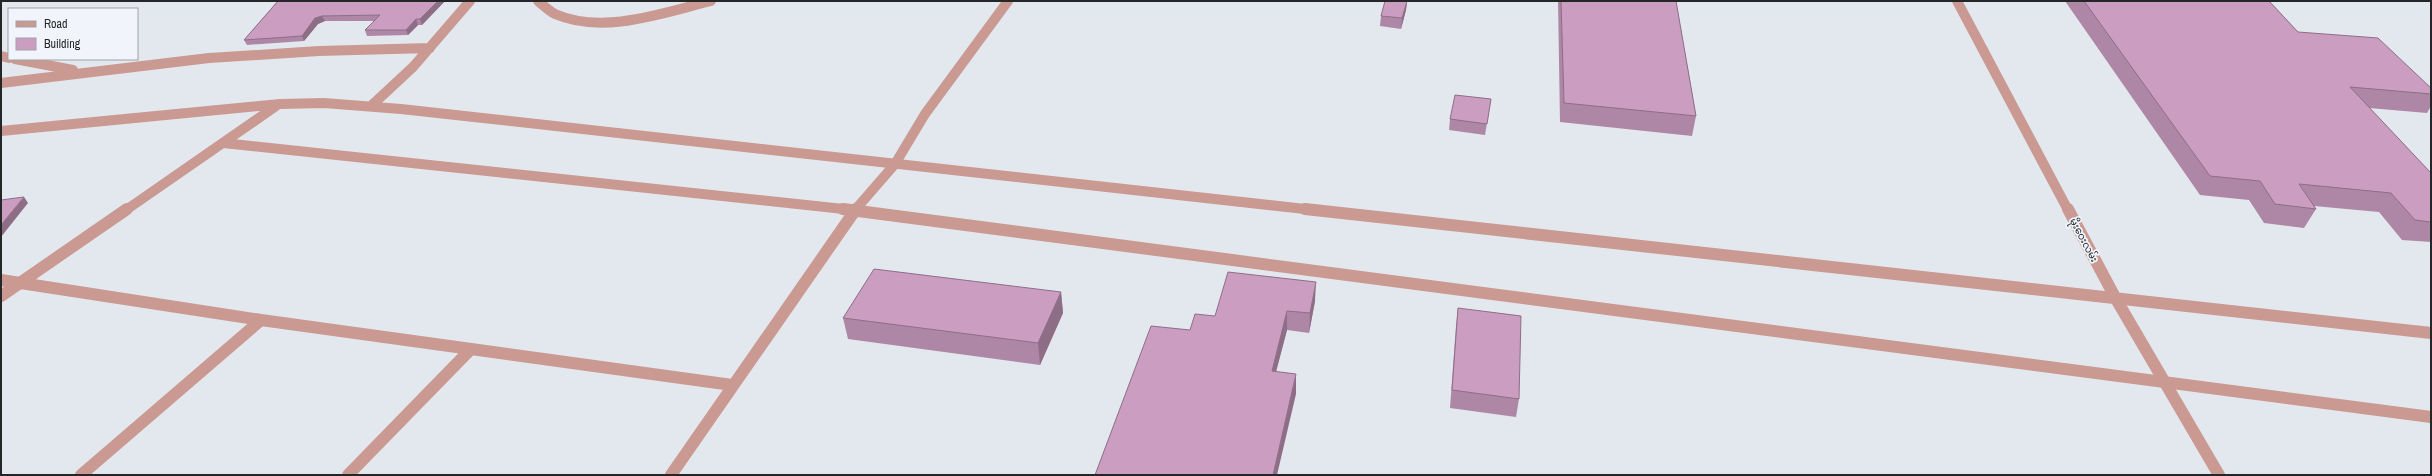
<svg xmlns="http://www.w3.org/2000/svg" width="2432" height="476" viewBox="0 0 2432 476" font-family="'Archivo Narrow','Noto Sans Myanmar',sans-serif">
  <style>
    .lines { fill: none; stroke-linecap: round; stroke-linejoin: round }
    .minor-far1 { stroke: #ca9992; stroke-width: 10 }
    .minor { stroke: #ca9992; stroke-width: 12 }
    .tertiary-far1 { stroke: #ca9992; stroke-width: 10 }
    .tertiary { stroke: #ca9992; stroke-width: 12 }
    .wall { fill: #af87a6 }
    .shaded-wall { fill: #8e6e87 }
    .building { fill: #cb9dc1; stroke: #8e6e87 }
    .labels { text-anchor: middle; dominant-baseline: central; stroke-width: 3.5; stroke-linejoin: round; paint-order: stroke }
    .street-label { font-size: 10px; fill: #242628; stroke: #f1f5fb }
  </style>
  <rect width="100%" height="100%" fill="#e3e8ee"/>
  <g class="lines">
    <path class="minor-far1" d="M538,1c5,4 11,10 17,13 48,21 108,-1 156,-13
      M1,56l8,2
      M15,59l58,11
      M1,83l208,-25 110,-7 111,-3
      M371,106l42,-39 57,-66
      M1,131l279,-27 44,-1 77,6 913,101
      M223,143l630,67
      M126,210l153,-106
      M855,210l40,-46 30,-50 83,-113"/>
    <path class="minor" d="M843,209l1588,208
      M1305,209l1126,124
      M1,280l260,40
      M1,296l126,-87
      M81,475l180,-155 471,65
      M348,475l122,-125
      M671,475l185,-266"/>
    <path class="tertiary-far1" d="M1957,1l111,209"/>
    <path class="tertiary" d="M2068,209l48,90 103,176"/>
  </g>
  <path class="wall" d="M278,1h167l-23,24h-4l-10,10 -41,1 -2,-6 10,-9h-50l-7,3 -14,17 -57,4 -3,-5z
    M1407,1l-1,9 -5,19 -21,-3 1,-10z
    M1558,1h118l20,115 -4,20 -132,-14z
    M2065,1h204l29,31 133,56v18l-4,7 -58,-5 62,65v69l-29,-2 -23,-28 -65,-6 2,3 -12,19 -40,-5 -15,-23 -49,-5z
    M1491,99l-6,36 -36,-5 1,-11z
    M1061,292l2,21 -23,52 -192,-26 -5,-21z
    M1315,301l-6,32 -22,-3 -11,41 20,23 -106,-64 25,-14z
    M1458,308l61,91 -3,18 -66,-9 6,-82z"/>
  <path class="shaded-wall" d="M438,1h7l-23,24 -2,-6z
    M1407,1l-1,9 -5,19 1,-11z
    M322,16l3,5 -7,3 -14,17 -2,-5 13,-18z
    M416,19l2,6 -10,10 -2,-5z
    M24,197l4,6 -27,34v-12z
    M1316,282l-1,19 -6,32 1,-20z
    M1061,292l2,21 -23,52 -2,-22z
    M1287,311v19l-16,61 1,-20z
    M1296,374v20l-19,81h-4z"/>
  <path class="building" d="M278,1h160l-18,18h-4l-10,11h-41l15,-15 -58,1 -7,2 -13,18 -58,4z
    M1385,1h22l-5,17 -21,-2z
    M1561,1h115l20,115 -132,-13z
    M2084,1h185l29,31 80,6 53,50v6l-81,-7 81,86v49l-16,-2 -24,-27 -92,-9 17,25 -41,-5 -15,-23 -50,-5z
    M1455,95l36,4 -4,25 -37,-5z
    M24,197l-23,28v-25z
    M874,269l187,23 -23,51 -195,-25z
    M1228,272l88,10 -6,31 -23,-2 -15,60 24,3 -23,101h-178l56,-149 39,4 5,-16 20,2z
    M1458,308l63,8 -2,83 -67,-9z"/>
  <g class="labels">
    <g class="street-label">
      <text transform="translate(2084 240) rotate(62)">မိုးဝေးလမ်း</text>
    </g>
  </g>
  <rect width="2432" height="476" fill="none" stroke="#242628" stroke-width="4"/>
  <rect x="8" y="8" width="130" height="52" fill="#f1f5fb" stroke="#9fa2a7"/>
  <rect x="16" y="21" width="20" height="6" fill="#ca9992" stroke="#9fa2a7"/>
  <text x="44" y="28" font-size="12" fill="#242628">Road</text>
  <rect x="16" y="38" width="20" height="12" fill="#cb9dc1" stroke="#9fa2a7"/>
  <text x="44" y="48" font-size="12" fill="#242628">Building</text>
</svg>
